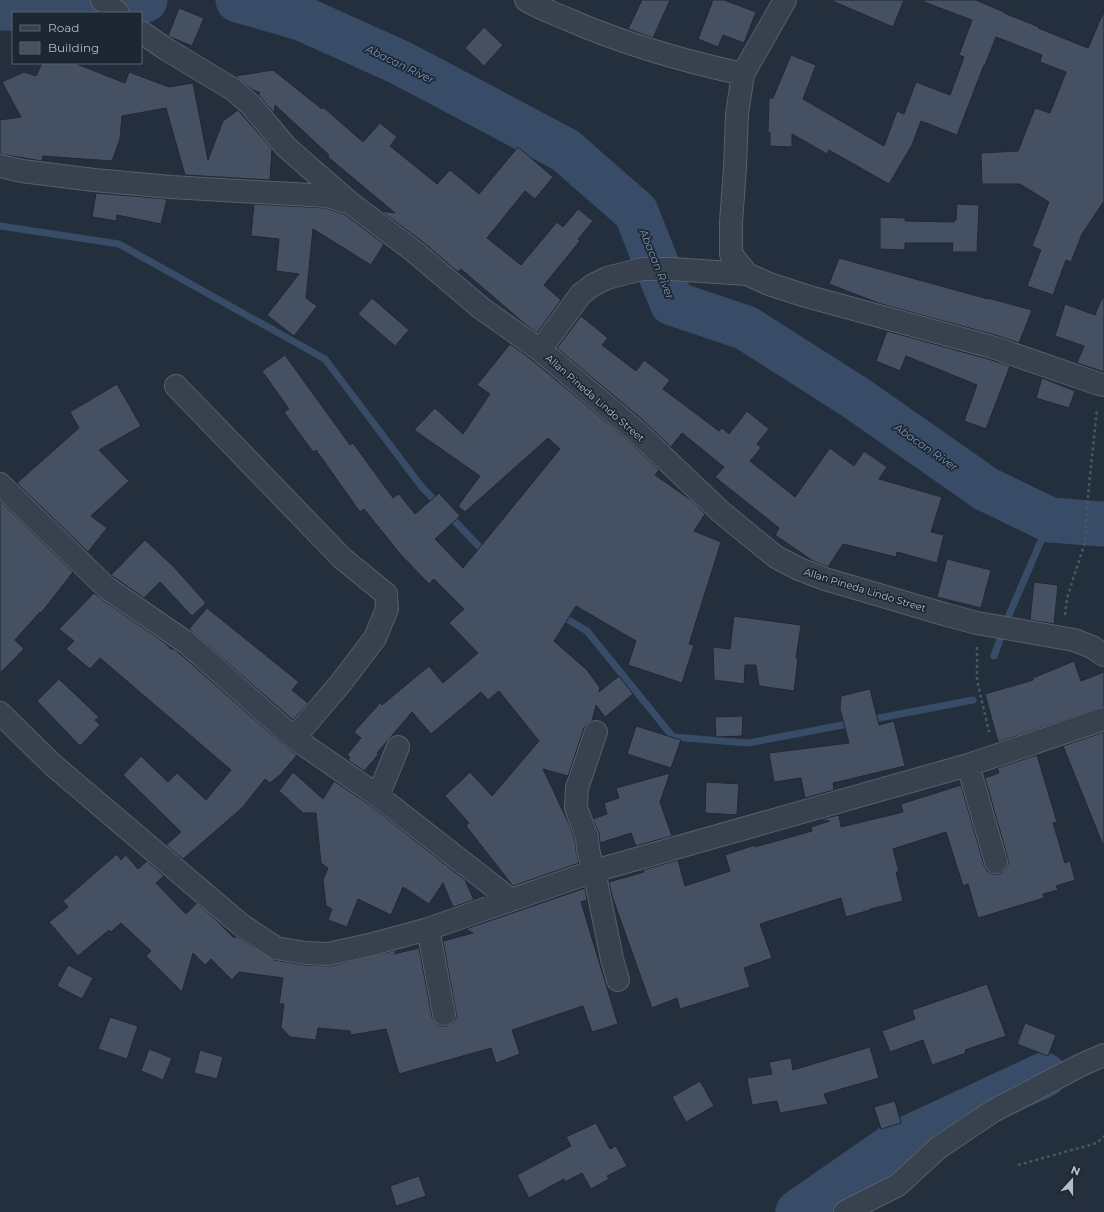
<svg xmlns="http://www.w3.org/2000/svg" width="1104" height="1212" viewBox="0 0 1104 1212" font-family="Montserrat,sans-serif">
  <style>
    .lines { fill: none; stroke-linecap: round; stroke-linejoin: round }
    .stream { stroke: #394c67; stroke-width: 7 }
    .river { stroke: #394c67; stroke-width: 45 }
    .building { fill: #455162; stroke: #1f2835 }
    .minor-casing { stroke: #565f6c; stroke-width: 24 }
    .path { stroke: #44595c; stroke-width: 2.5; stroke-dasharray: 3 3; stroke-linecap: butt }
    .minor { stroke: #38414e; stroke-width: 22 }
    .labels { text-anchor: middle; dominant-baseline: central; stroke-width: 3.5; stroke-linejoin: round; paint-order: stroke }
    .street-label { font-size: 10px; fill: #b4bcc9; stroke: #1d2633 }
    .water-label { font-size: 11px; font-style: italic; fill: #7c92b1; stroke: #1d2633 }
  </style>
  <rect width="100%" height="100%" fill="#242f3e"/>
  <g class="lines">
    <path class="stream" d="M0,226l119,18 206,115 96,127 18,19
      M449,515l37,39
      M560,615l27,16 86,106 75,6 105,-20
      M994,656l15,-41 41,-95
      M869,720l104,-20"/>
    <path class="river" d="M238,0l63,18 100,45 164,87 71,62 36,91 74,25 110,70 130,91 64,31 54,4
      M0,8l84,2 61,-10
      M798,1212l98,-68 148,-69"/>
  </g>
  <path class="building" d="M642,0h28l-17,38 -25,-9z
    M713,0h11l32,12 -12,31 -21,-8 -5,12 -20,-8z
    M830,0h74l-11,27z
    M924,0h52l28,12v1l35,14 -1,1 50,20 16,-37v190l-22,33 -11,28 -5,-2 -13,35 -26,-9 14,-36 -9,-4 17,-44 -29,-18h-38l-1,-31 37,-2 17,-43 15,5 16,-41 -26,-10 2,-7 -46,-18 -11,28h-1l-27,70 -36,-14 -9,24 -23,39 -60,-34 -2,4 -35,-20v13l-22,-1v-13l-2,-1 1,-34h4l18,-43 25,10 -13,34 81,47 13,-35 7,3 12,-32 34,13 14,-38 -5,-2 13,-35 -48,-18z
    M179,8l25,10 -12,28 -24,-10z
    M484,27l19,18 -19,21 -19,-18z
    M42,63h32l51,20 4,-11 40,15 24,-4 15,77 15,-39 15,-11 34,39 -2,31 -85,-5 -19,-67 -44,8 -2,23 -8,22 -69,-5 -1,5 -42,-7v-34l21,-3 -19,-35 22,-10 12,4z
    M273,70l49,39 1,-2 40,35 17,-19 17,14 -7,9 47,38 13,-14 29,24 39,-47 35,30 -18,22 -10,-8 -38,47 34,27 36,-43 6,5 15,-18 15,12 -15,18 2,2 -36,44 17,15 -24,33 -12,-9 -64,-55 -3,3 -35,-30 -42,-31 14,2 -67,-56 1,-2 -54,-50 -1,8 -16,-19 2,-1 -7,-3 -18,-14z
    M96,193l71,6 -6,25 -44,-9 -1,6 -24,-4z
    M254,204l71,4 19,6 40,30 -13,21 -58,-36 -7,69 11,8 -23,30 -27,-21 32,-41 -23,-3 3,-32 -28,-3z
    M957,204l22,1 -2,47h-25l1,-9h-48v7l-25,-1v-32l25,1v3l49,1v-2h2z
    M839,258l149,41v-1l44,12 -13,33 -24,-8 -114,-31 -52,-20z
    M372,298l37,32 -14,16 -37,-32z
    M1102,298h2v74l-27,-9 7,-17 -29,-10 10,-32 30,11z
    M581,316l27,22 -6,7 34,26 8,-11 26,20 -7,9 56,42 3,-3 7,6 18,-23 22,18 -12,15 4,4 -11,13 45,36 35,-49 24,18 10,-15 23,16 -8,12 63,18 -11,35 13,3 -7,28 -40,-11 -1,5 -53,-13 -15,23 -15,-6 -38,-26 4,-7 -64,-51 9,-10 -42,-34 -11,14 -27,-26 -87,-73z
    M887,331l101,28 22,7 -24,63 -22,-8 13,-36 -71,-29 -6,15 -24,-10z
    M510,344l22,16 96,80 31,30 -4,5 36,25 14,14 -11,17 27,11 -32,102 5,1 -12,38 -54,-18 8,-24 -60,-35 -22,35 33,29 13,18 -1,4 20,-16 14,18 -28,23 -9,-12 -4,16 -4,2 -4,5 -16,48 -25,-7 26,55 6,16 1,11 3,12 -66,23 -47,-60 3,-3 -24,-27 25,-24 22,24 47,-55 -40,-50 -11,9 -7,-8 -50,42 -19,-22 -35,41 1,2 -14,16 -16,-11 2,-3 -3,-2 14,-17 -7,-6 26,-29 2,2 47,-39 14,17 35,-30 -29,-30 15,-14 -30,-30 -5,5 -28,-29 -37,-46 -4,3 -44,-62 -3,2 -29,-40 5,-3 -27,-38 23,-16 65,90 3,-2 40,55 6,-4 16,20 24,-21 21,23 -25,23 28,29 97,-119 -12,-11 -83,74 -7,-6 22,-30 -66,-46 21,-22 28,26 27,-40 -13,-9z
    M1042,378l33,13 -6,17 -33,-10z
    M117,384l24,42 -42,24 30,31 -38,35 16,12 -19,24 -71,-69 62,-55 -9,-16z
    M0,501l73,71 -32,41 -1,-1 -25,28 9,9 -24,24z
    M145,540l29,27 32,36 -14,13 -32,-34 -16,16 -33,-23z
    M947,559l44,11 -10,38 -44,-11z
    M1034,582l24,3 -4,39 -24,-4z
    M94,593l6,5 65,45 7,7 1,-2 6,5 107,94 11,8 -16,19 -11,9 -5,-4 -23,29 -59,51 -17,-14 15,-13 -58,-57 18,-19 27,26 9,-9 29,27 25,-30 -131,-112 -10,11 -24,-20 8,-8 -15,-12z
    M207,608l92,74 -7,8 16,13 -15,17 -104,-91z
    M734,616l67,9 -5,33 2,1 -4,32 -35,-5 -3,-21h-11l-1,19 -30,-4 -1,-33 17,2z
    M1074,661l7,20 23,-9v35l-106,35 -13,-48 48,-14v-2z
    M59,679l40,38 -4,3 5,5 -20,21 -43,-45z
    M870,689l9,36 15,-4 11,45 -72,17 1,7 -29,8 -4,-20 -27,4 -5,-29 80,-10 -9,-34 1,-13z
    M743,716l-1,20 -26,1 -1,-20z
    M636,726l45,14 -10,28 -44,-14z
    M1104,732v113h-1l-40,-99z
    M1037,755l20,67 -4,1 12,40 5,-2 5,19 -19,6 2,4 -15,4 1,4 -66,20 -10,-34 -5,2 -17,-54 -53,17 6,23h-3l7,29 -33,8v1l-24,7 -5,-19 -81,26 12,34 -28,10 6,19 -70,22 -3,-11 -25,10 -39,-109 -4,-17 35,-10 -1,-2 35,-10 7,26 45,-15 -5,-16 30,-10v2l57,-16 -1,-4 19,-6 -11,-1 20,-5 2,12 62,-15 -2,-8 60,-19 23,80 3,6 6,3h7l5,-4 3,-5v-6l-23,-81 14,-5 -2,-5z
    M293,772l30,27 11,-18 37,25 94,74 9,20 -21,7 -10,-24 -14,21 -26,-17 -12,28 -33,-16 -11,28 -19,-7 4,-11 -6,-3 -3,-26 5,-12 -7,-5 -5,-50h-13l-24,-22z
    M670,773l-10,29 12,34 -36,10 -5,-13 -31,10 -1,-10 -6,-14 14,-5 -3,-11 15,-5 -3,-10z
    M706,782l33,2 -2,31 -32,-2z
    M117,854l4,6 5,-5 12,14 9,-8 17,15 -8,7 30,31 11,-11 20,18 17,17 2,-2 38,24 30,5 26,1 67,-16 -3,4 25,-6 13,69 3,5 5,4h6l6,-3 4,-5v-6l-13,-71 30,-8 -7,-4 119,-41 2,12 -6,2 37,122 -26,8 -9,-26 -71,24 8,24 -24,9 -5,-15 -92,26 -13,-45 -35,6 -1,-4 -32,-3 -2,12 -26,-3 -9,-10 3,-23h-5l4,-26 -44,-6 -7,8 -21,-21 -6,6 -12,-12 -11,39 -36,-36 5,-5 -30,-28 -10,9 -2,-2 -31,26 -29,-34 19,-15 -5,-6z
    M68,965l25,13 -11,21 -25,-13z
    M987,984l19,52 -41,14 1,3 -34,12 -9,-25 -33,12 -8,-21 33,-12 -3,-9z
    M110,1017l28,9 -11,33 -29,-10z
    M1025,1023l31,12 -8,21 -31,-12z
    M870,1047l9,31 -55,16 4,10 -48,9 -3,-12 -25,4 -5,-27 25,-4 -3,-12 22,-4 2,12z
    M149,1049l23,9 -9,22 -22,-9z
    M200,1050l23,7 -6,22 -23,-6z
    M700,1081l14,25 -28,16 -14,-25z
    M895,1101l6,22 -20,6 -7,-22z
    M596,1123l14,26 6,-3 11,20 -20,10 2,3 -18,10 -9,-16 -17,9 -1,-3 -35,19 -12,-23 54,-29 -5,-9z
    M419,1176l7,20 -30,10 -6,-20z"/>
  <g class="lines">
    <defs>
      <path id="minor" d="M102,0l16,13
        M526,0c13,8 27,13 41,19 57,25 116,42 176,55
        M785,0l-42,74 -6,40 -2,54 -4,54v32l16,20 22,10 37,12 186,51 107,37 5,1
        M141,32l25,17 68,41 17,15 35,42 63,55 66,50 66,56 59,42 96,81 85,81 55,45 23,12 26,10 122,36 30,8 97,17 18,7 12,8
        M0,166l22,5 72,9 77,7 156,9 20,6
        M540,350l41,-56 12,-9 14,-7 35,-9h30l75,5
        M176,386l166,172 44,36 1,15 -12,29 -35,46 -46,54
        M0,484l107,104 80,55 107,95 84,58 133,104
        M0,713l53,52 187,159 36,24 29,5 23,1 41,-9 59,-16 166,-58 374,-106 136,-46
        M596,732l-19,56 -1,20 11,29 1,13 6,21 18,88 6,21
        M968,765l28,97
        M378,796l20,-49
        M428,929l16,85
        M845,1212l53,-27 40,-37 55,-37 88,-46 23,-10"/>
    </defs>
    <use href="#minor" class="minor-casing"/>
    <path class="path" d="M1065,615l2,-17 18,-56 3,-46 9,-88
      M977,647v33l12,52
      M1018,1165l79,-22 7,-7"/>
    <use href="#minor" class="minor"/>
  </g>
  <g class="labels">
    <g class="street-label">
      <text transform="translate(595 398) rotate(41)">Allan Pineda Lindo Street</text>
      <text transform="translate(865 590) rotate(17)">Allan Pineda Lindo Street</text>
    </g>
    <g class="water-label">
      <text transform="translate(400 64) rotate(26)">Abacan River</text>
      <text transform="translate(657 264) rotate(68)">Abacan River</text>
      <text transform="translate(926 447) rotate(35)">Abacan River</text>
    </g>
  </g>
  <rect x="12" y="12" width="130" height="52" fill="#1d2633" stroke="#59626f"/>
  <rect x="20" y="25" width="20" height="6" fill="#38414e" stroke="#59626f"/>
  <text x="48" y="32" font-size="12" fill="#b4bcc9">Road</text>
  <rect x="20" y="42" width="20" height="12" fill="#455162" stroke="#59626f"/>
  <text x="48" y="52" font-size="12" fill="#b4bcc9">Building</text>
  <g transform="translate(1072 1180) rotate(21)" stroke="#1d2633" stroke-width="3" paint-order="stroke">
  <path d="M0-3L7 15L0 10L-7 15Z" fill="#b4bcc9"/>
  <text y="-6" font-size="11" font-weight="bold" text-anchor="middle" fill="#b4bcc9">N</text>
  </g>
</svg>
